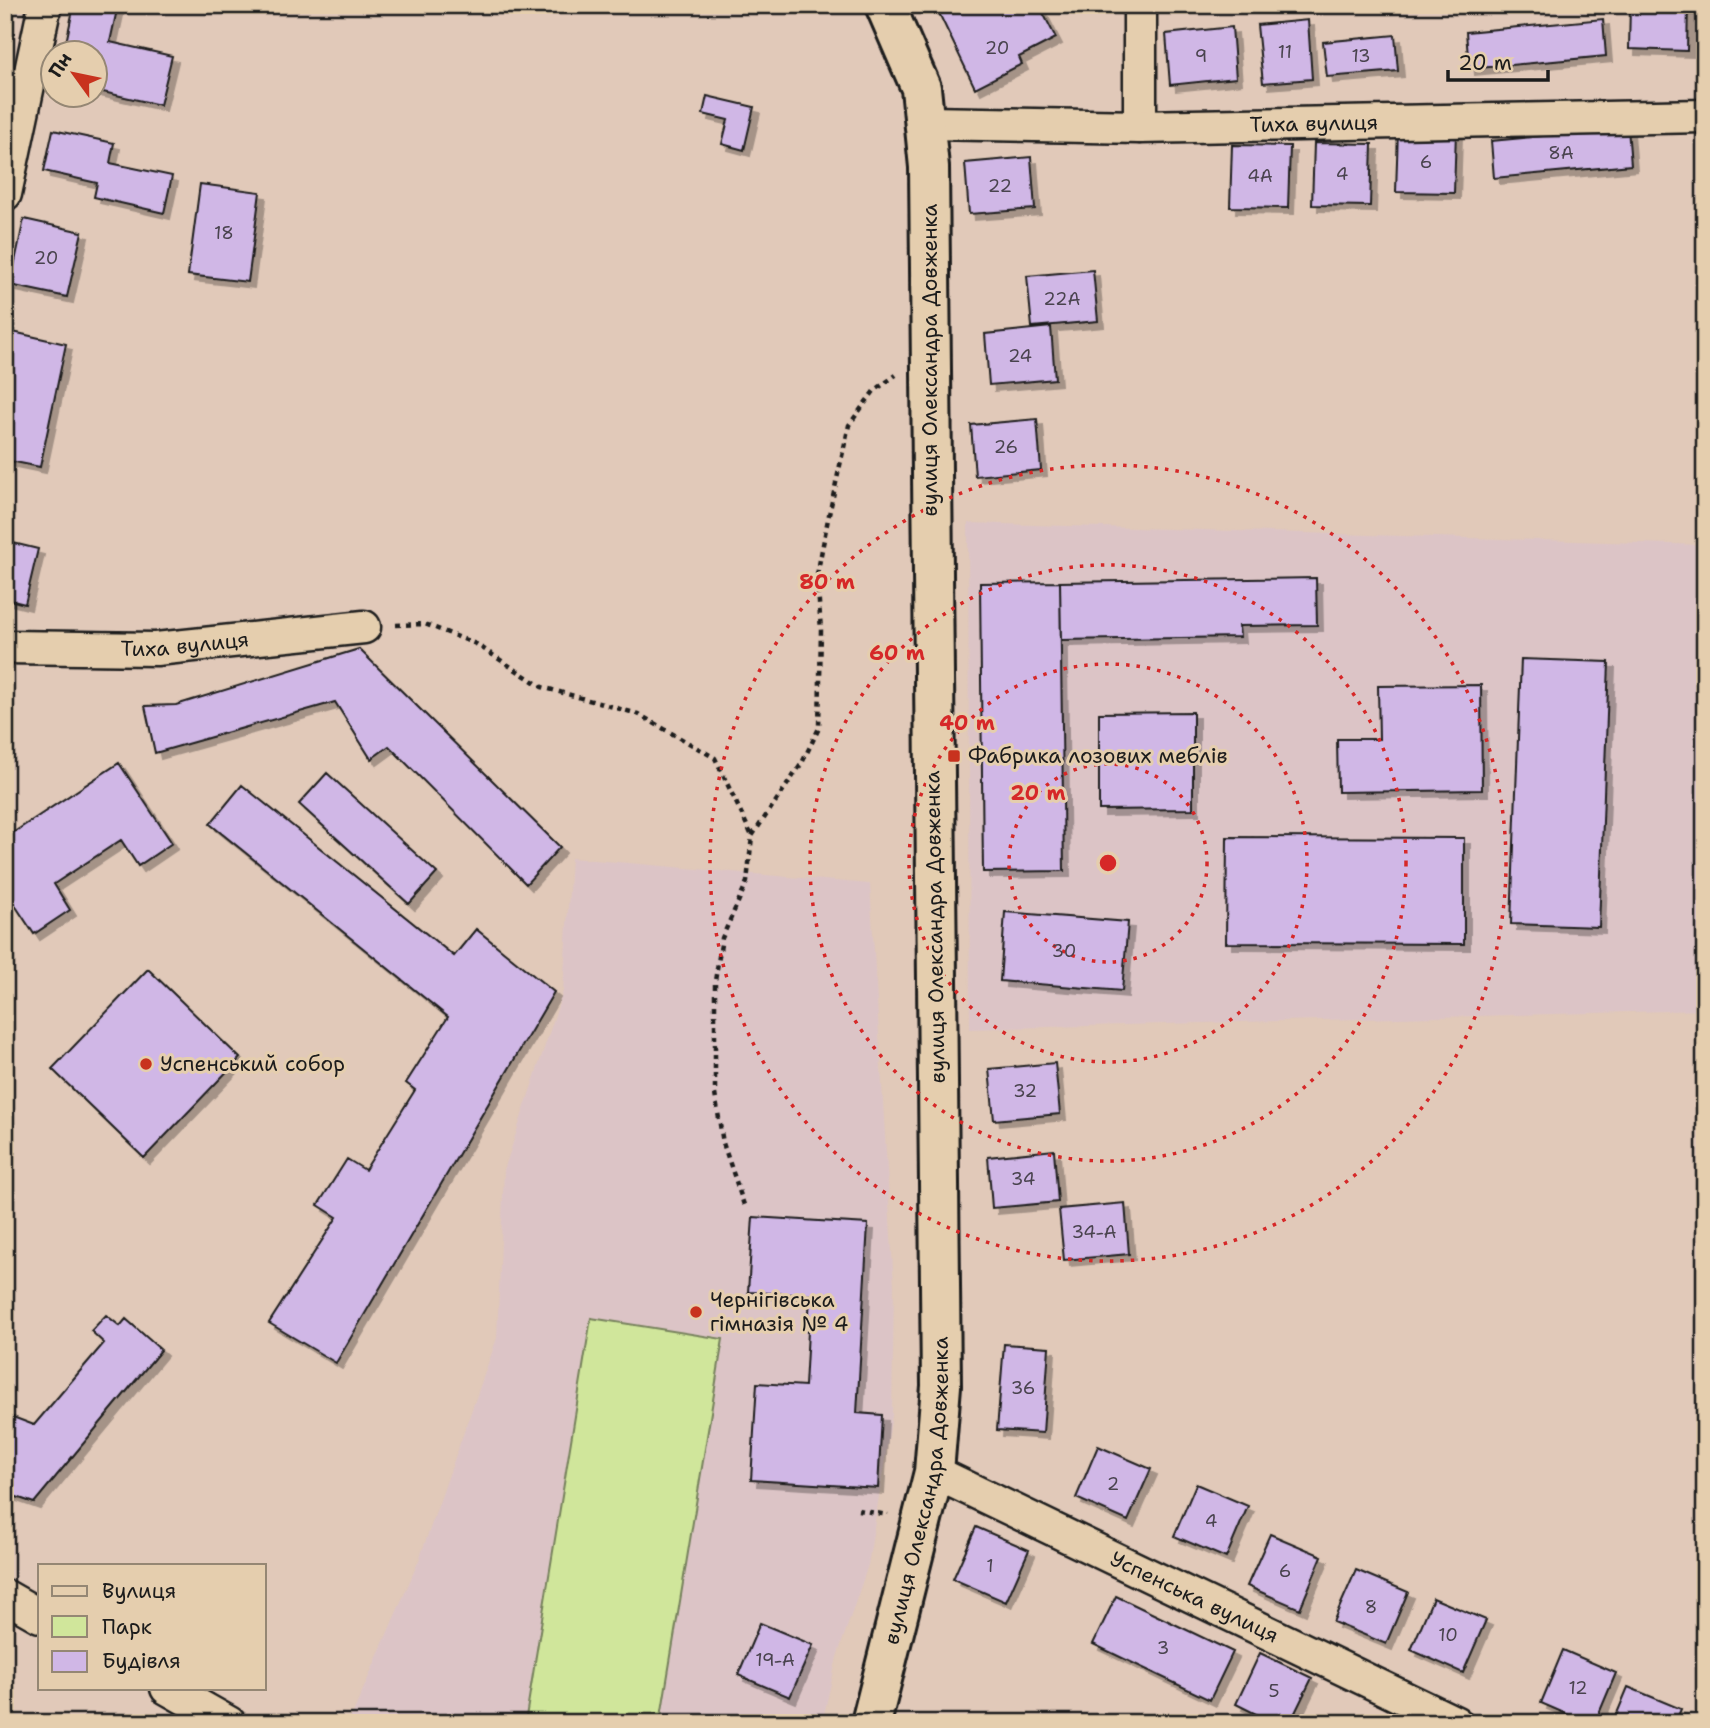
<svg xmlns="http://www.w3.org/2000/svg" width="1710" height="1728" viewBox="0 0 1710 1728" font-family="'Shantell Sans',sans-serif">
  <style>
    .built { fill: #dcc4c6 }
    .green { fill: #d0e69b; stroke: #76815c; stroke-width: 2 }
    .building { fill: #d0b7e6; stroke: #1c1c1c; stroke-width: 2; filter: url(#shadow) }
    .lines { fill: none; stroke-linecap: round; stroke-linejoin: round }
    .minor-casing { stroke: #1c1c1c; stroke-width: 37 }
    .secondary-casing { stroke: #1c1c1c; stroke-width: 44 }
    .path { stroke: #1c1c1c; stroke-width: 4.5; stroke-dasharray: 5 5; stroke-linecap: butt }
    .minor { stroke: #e5ceae; stroke-width: 32 }
    .secondary { stroke: #e5ceae; stroke-width: 38 }
    .ring { fill: none; stroke: #d62828; stroke-width: 3.5; stroke-dasharray: 3.5 7 }
    .poi-dot { fill: #c8321e; stroke: #e5ceae; stroke-width: 2.5 }
    .labels { text-anchor: middle; dominant-baseline: central; stroke-width: 6; stroke-linejoin: round; paint-order: stroke }
    .number-label { font-size: 18px; fill: #49434e }
    .street-label { font-size: 21px; fill: #1c1c1c; stroke: #e5ceae }
    .poi-label { font-size: 21px; fill: #1c1c1c; stroke: #e5ceae; text-anchor: start }
    .centre { fill: #d62828; stroke: #e5ceae; stroke-width: 3.5 }
    .ring-label { font-size: 21px; text-anchor: middle; font-weight: bold; fill: #d62828; stroke: #e5ceae; stroke-width: 6; stroke-linejoin: round; paint-order: stroke }
  </style>
  <defs>
    <filter id="shadow"><feDropShadow dx="6" dy="6" stdDeviation="0" flood-color="#0004"/></filter>
  </defs>
  <rect width="100%" height="100%" fill="#e1c9b9"/>
  <filter id="ink" filterUnits="userSpaceOnUse"><feTurbulence type="fractalNoise" baseFrequency=".0143" numOctaves="2"/><feDisplacementMap in="SourceGraphic" scale="14" xChannelSelector="R" yChannelSelector="G"/><feConvolveMatrix kernelMatrix="1 2 1 2 8 2 1 2 1" color-interpolation-filters="sRGB"/></filter>
  <g filter="url(#ink)">
    <path class="built" d="M968,523l737,22v465l-735,19z
      M571,858l299,26 24,402 -2,129 -24,150 -31,92 -15,66h-477l8,-10 66,-153 78,-222 7,-168 59,-179z"/>
    <path class="green" d="M591,1318l132,21 -63,384h-135z"/>
    <path class="building" d="M74,5h44l-8,37 62,14 -12,49 -66,-15v-38h-30z
      M935,5h104l17,33 -37,19 3,7 -47,24z
      M1630,5h58l-1,46 -58,-2z
      M1603,19l3,37 -137,13 -3,-37z
      M1308,20l4,59 -49,4 -6,-58z
      M1232,27l4,51 -66,7 -4,-51z
      M1395,35l3,36 -71,6 -4,-35z
      M707,96l47,11 -10,43 -22,-6 6,-24 -25,-6z
      M1628,128l3,37 -137,13 -3,-37z
      M53,130l61,13 -4,20 62,13 -8,37 -70,-16 3,-14 -53,-12z
      M1398,130l58,1 -2,62 -58,-1z
      M1314,143l58,1 -2,62 -58,-1z
      M1232,145l58,1 -2,62 -58,-1z
      M1031,157l4,52 -66,5 -4,-51z
      M200,184l60,8 -12,90 -60,-7z
      M24,219l58,13 -15,65 -57,-12z
      M1093,270l5,51 -66,6 -5,-51z
      M1051,327l4,52 -66,6 -4,-51z
      M13,332l53,12 -26,123 -35,-7v-95z
      M1037,419l4,51 -66,6 -4,-51z
      M5,541l33,8 -13,55 -20,-5z
      M1316,578l1,47 -78,1 1,11 -179,3 -1,-58z
      M1060,582l4,289 -81,1 -3,-289z
      M359,649l201,198 -34,37 -137,-138 -18,13 -36,-57 -180,51 -10,-47 31,-1z
      M1521,659l88,3 -10,265 -88,-3z
      M1481,685l1,105 -144,2 -1,-53h42l-1,-53z
      M1193,712v97l-94,1v-97z
      M119,763l53,80 -34,23 -17,-26 -67,44 16,26 -36,24 -29,-44v-52z
      M327,773l110,100 -28,31 -110,-100z
      M242,785l212,171 22,-27 78,63 -218,371 -67,-40 68,-106 -19,-12 29,-46 18,11 50,-80 -9,-7 42,-66 -238,-193z
      M1227,837l237,1v106l-238,-1z
      M1005,912l123,10 -6,69 -122,-10z
      M148,969l92,89 -96,100 -92,-89z
      M1055,1063l5,51 -66,6 -5,-51z
      M1054,1150l4,52 -66,6 -4,-51z
      M1125,1203l4,51 -65,6 -5,-51z
      M753,1217l115,7 -11,189 25,2 -4,73 -127,-8 6,-97 48,3 5,-91 -62,-3z
      M106,1315l14,11 6,-7 35,31 -127,153 -29,-10v-79l29,11 70,-82 -13,-12z
      M1004,1344l45,3 -6,86 -46,-3z
      M1098,1446l53,23 -23,52 -52,-23z
      M1196,1484l52,22 -22,52 -52,-22z
      M976,1527l53,23 -23,52 -53,-23z
      M1270,1534l52,22 -22,53 -53,-23z
      M1356,1570l52,22 -22,52 -53,-22z
      M1116,1596l117,56 -23,48 -117,-56z
      M1433,1598l53,22 -23,53 -52,-23z
      M760,1623l53,22 -23,52 -52,-22z
      M1563,1650l53,23 -21,50h-8l-46,-20z
      M1260,1653l52,25 -22,45h-16l-38,-19z
      M1628,1687l53,22 -6,14h-62z"/>
    <g class="lines">
      <defs>
        <g id="minor">
          <path d="M1140,5v122"/>
          <path id="s1" d="M926,123l214,4 565,-11"/>
          <path d="M5,194l40,-189"/>
          <path id="s2" d="M5,647l151,2 208,-22"/>
          <path id="s3" d="M934,1472l522,251"/>
          <path d="M5,1596l35,20"/>
          <path d="M167,1688l62,35"/>
        </g>
        <g id="secondary">
          <path id="s4" d="M871,1723l63,-251 7,-86 -12,-1219 -8,-79 -36,-83"/>
        </g>
      </defs>
      <use href="#minor" class="minor-casing"/>
      <use href="#secondary" class="secondary-casing"/>
      <path class="path" d="M396,625l29,-1 51,20 66,43 96,27 77,44 37,78
        M744,1205l-21,-62 -8,-49v-113l7,-43 25,-56 5,-46 50,-73 17,-35 2,-98 -4,-55 11,-56 21,-94 25,-34 22,-16
        M858,1510l30,5"/>
      <use href="#minor" class="minor"/>
      <use href="#secondary" class="secondary"/>
    </g>
  </g>
  <g class="ring">
    <circle cx="1108" cy="863" r="99"/>
    <circle cx="1108" cy="863" r="199"/>
    <circle cx="1108" cy="863" r="298"/>
    <circle cx="1108" cy="863" r="398"/>
  </g>
  <g class="poi-dot">
    <rect x="947" y="749" width="14" height="14" rx="3.5"/>
    <circle cx="146" cy="1064" r="7"/>
    <circle cx="696" cy="1312" r="7"/>
  </g>
  <g class="labels">
    <g class="number-label">
      <text x="997" y="48">20</text>
      <text x="1285" y="52">11</text>
      <text x="1201" y="56">9</text>
      <text x="1361" y="56">13</text>
      <text x="1561" y="153">8А</text>
      <text x="1426" y="162">6</text>
      <text x="1342" y="174">4</text>
      <text x="1260" y="176">4А</text>
      <text x="1000" y="186">22</text>
      <text x="224" y="233">18</text>
      <text x="46" y="258">20</text>
      <text x="1062" y="299">22А</text>
      <text x="1020" y="356">24</text>
      <text x="1006" y="447">26</text>
      <text x="1064" y="951">30</text>
      <text x="1025" y="1091">32</text>
      <text x="1023" y="1179">34</text>
      <text x="1094" y="1232">34-А</text>
      <text x="1023" y="1388">36</text>
      <text x="1113" y="1484">2</text>
      <text x="1211" y="1521">4</text>
      <text x="990" y="1566">1</text>
      <text x="1285" y="1571">6</text>
      <text x="1371" y="1607">8</text>
      <text x="1448" y="1635">10</text>
      <text x="1163" y="1648">3</text>
      <text x="775" y="1660">19-А</text>
      <text x="1578" y="1688">12</text>
      <text x="1274" y="1691">5</text>
    </g>
    <g class="street-label">
      <text stroke="none"><textPath href="#s1" startOffset="388">Тиха вулиця</textPath></text>
      <text transform="translate(930 360) rotate(-90)">вулиця Олександра Довженка</text>
      <text stroke="none"><textPath href="#s2" startOffset="180">Тиха вулиця</textPath></text>
      <text transform="translate(935 927) rotate(-91)">вулиця Олександра Довженка</text>
      <text stroke="none"><textPath href="#s4" startOffset="238">вулиця Олександра Довженка</textPath></text>
      <text stroke="none"><textPath href="#s3" startOffset="289">Успенська вулиця</textPath></text>
    </g>
    <g class="poi-label">
      <text x="968" y="756">Фабрика лозових меблів</text>
      <text x="160" y="1064">Успенський собор</text>
      <text x="710" y="1300">Чернігівська<tspan x="710" dy="24">гімназія № 4</tspan></text>
    </g>
  </g>
  <circle cx="1108" cy="863" r="10" class="centre"/>
  <g class="ring-label">
    <text x="827" y="589">80 m</text>
    <text x="897" y="660">60 m</text>
    <text x="967" y="730">40 m</text>
    <text x="1038" y="800">20 m</text>
  </g>
  <rect width="1710" height="1728" fill="none" stroke="#e5ceae" stroke-width="28"/>
  <rect x="14" y="14" width="1682" height="1700" fill="none" stroke="#1c1c1c" stroke-width="2.5" filter="url(#ink)"/>
  <rect x="38" y="1564" width="228" height="126" fill="#e5ceae" stroke="#958774" stroke-width="2"/>
  <rect x="52" y="1586" width="35" height="10" fill="#e5ceae" stroke="#958774" stroke-width="2"/>
  <text x="102" y="1598" font-size="21" fill="#1c1c1c">Вулиця</text>
  <rect x="52" y="1616" width="35" height="21" fill="#d0e69b" stroke="#958774" stroke-width="2"/>
  <text x="102" y="1634" font-size="21" fill="#1c1c1c">Парк</text>
  <rect x="52" y="1651" width="35" height="21" fill="#d0b7e6" stroke="#958774" stroke-width="2"/>
  <text x="102" y="1668" font-size="21" fill="#1c1c1c">Будівля</text>
  <g transform="translate(74 74) rotate(303)"><circle r="33" fill="#e5ceae" stroke="#958774" stroke-width="2"/>
  <path d="M0-5L12 26L0 18L-12 26Z" fill="#c8321e"/>
  <text y="-10" font-size="19" font-weight="bold" text-anchor="middle" fill="#1c1c1c">Пн</text>
  </g>
  <path d="M1448 70v10h100v-10" fill="none" stroke="#1c1c1c" stroke-width="3.5"/>
  <text x="1458" y="70" font-size="21" fill="#1c1c1c" stroke="#e5ceae" stroke-width="5" paint-order="stroke">20 m</text>
</svg>
